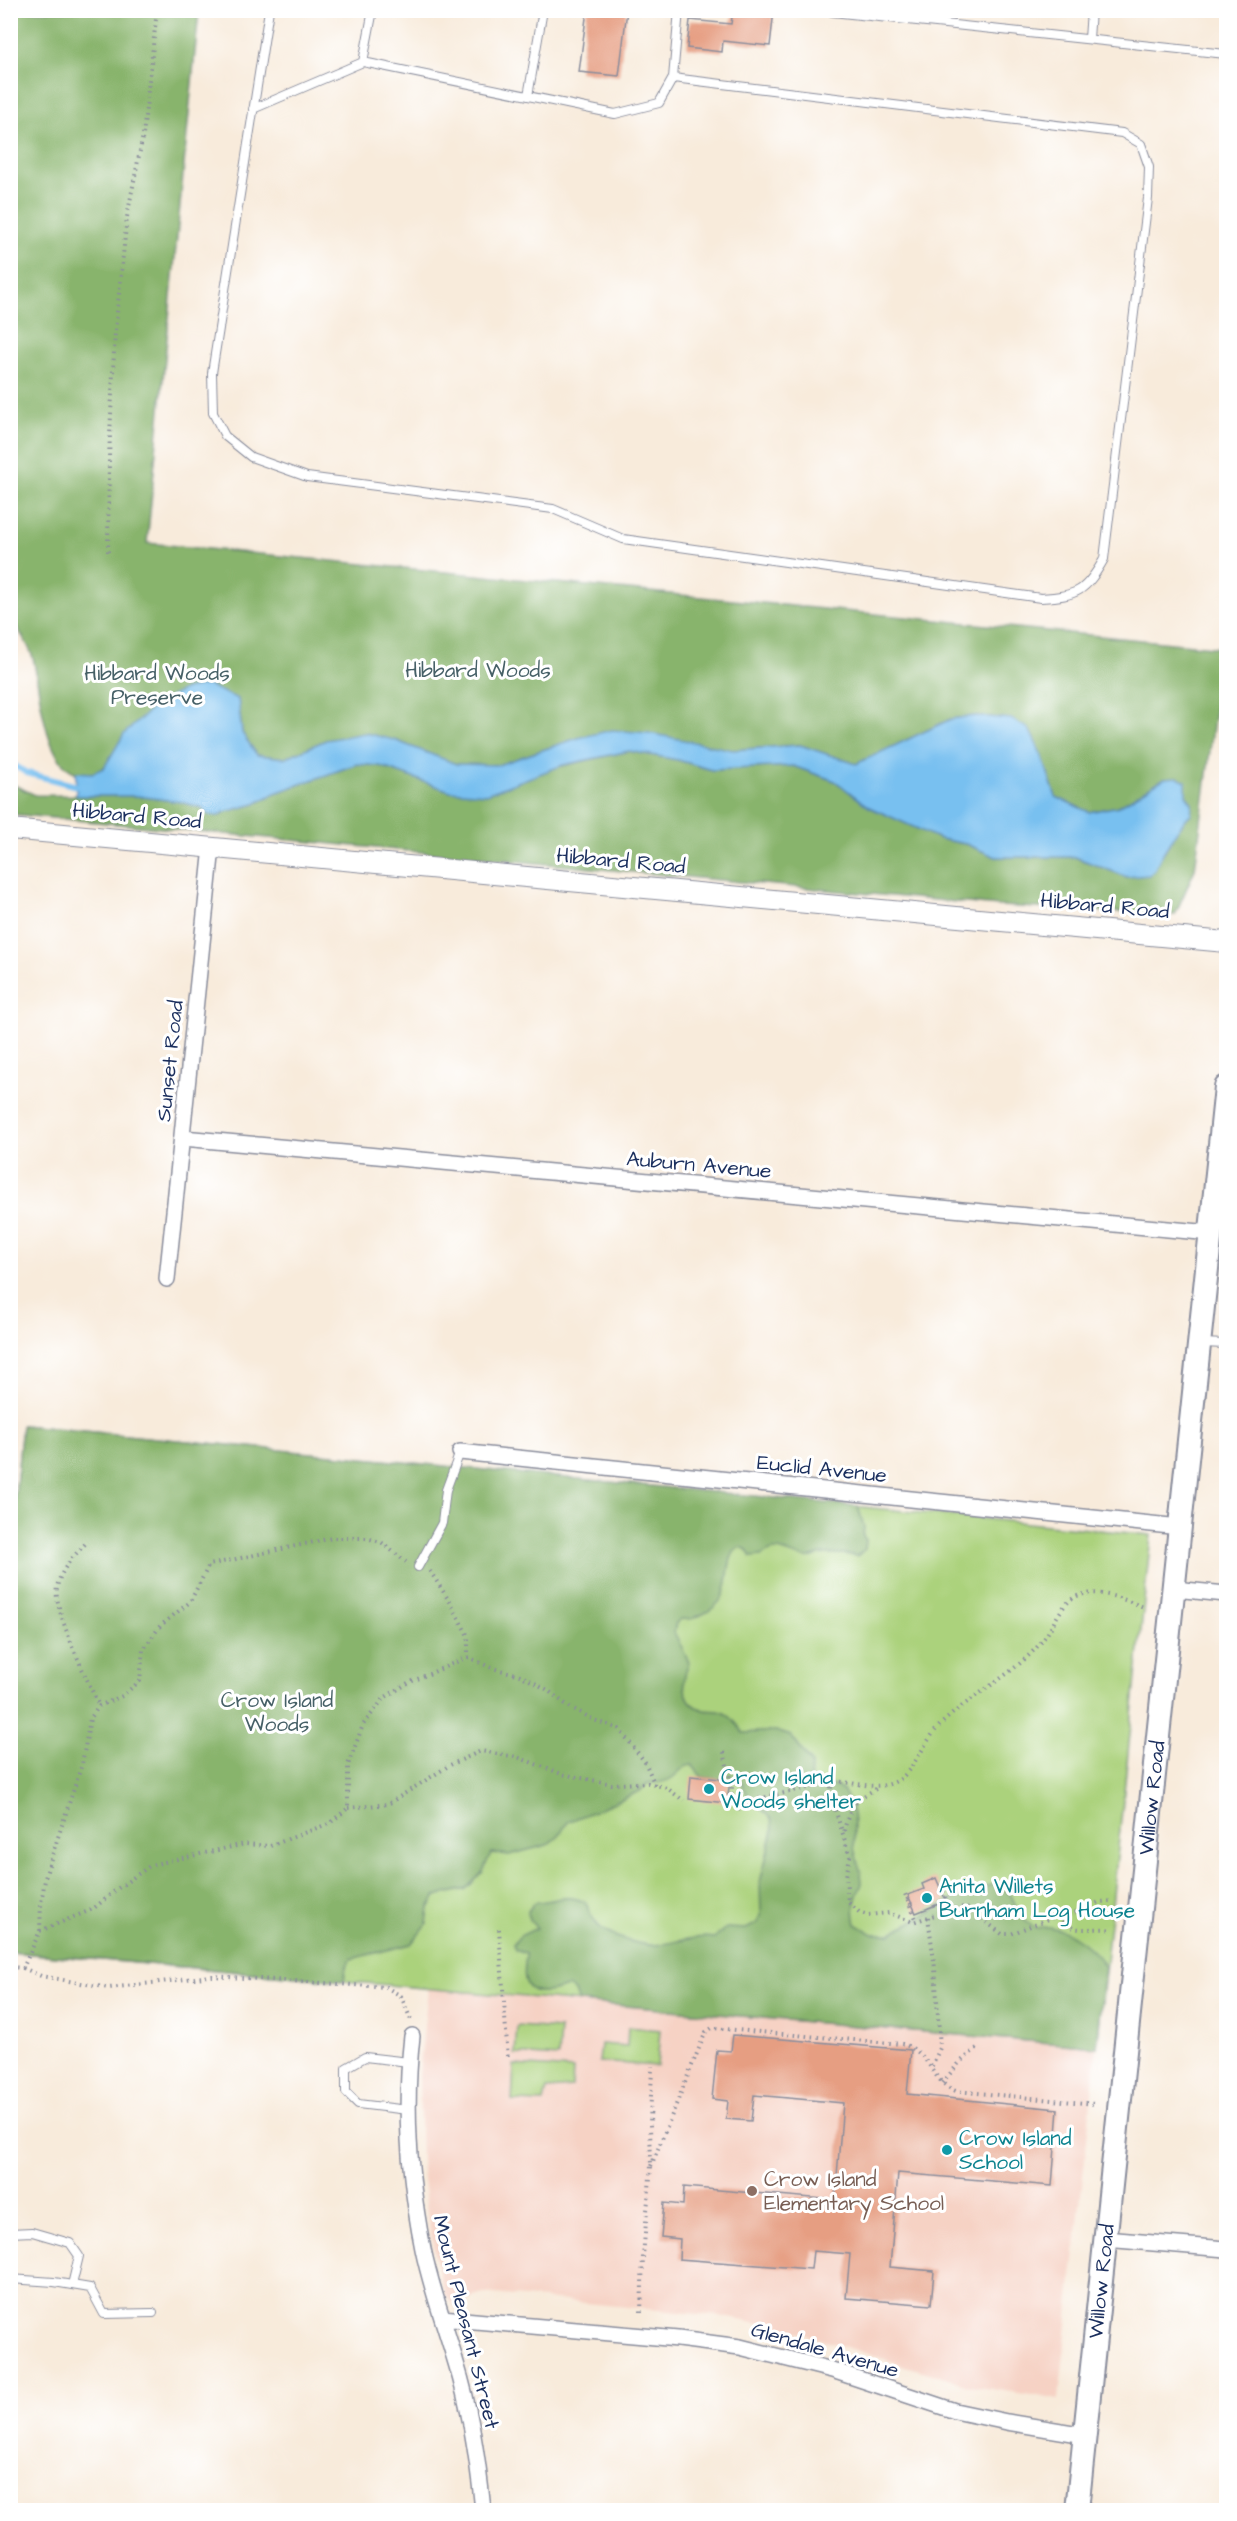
<svg xmlns="http://www.w3.org/2000/svg" width="1237" height="2521" viewBox="0 0 1237 2521" font-family="'Architects Daughter',sans-serif">
  <style>
    .built { fill: #f6d2c4 }
    .green { fill: #abd27c; stroke: #63806d; stroke-width: 1.5 }
    .forest { fill: #88b46c; stroke: #527265; stroke-width: 1.5 }
    .water { fill: #78c0f0; stroke: #4a78a7; stroke-width: 1.5 }
    .lines { fill: none; stroke-linecap: round; stroke-linejoin: round }
    .stream { stroke: #78c0f0; stroke-width: 6 }
    .building { fill: #e69e82 }
    .service-casing { stroke: #8a8d9c; stroke-width: 10 }
    .minor-casing { stroke: #8a8d9c; stroke-width: 18 }
    .tertiary-casing { stroke: #8a8d9c; stroke-width: 22 }
    .secondary-casing { stroke: #8a8d9c; stroke-width: 26 }
    .path { stroke: #8a8d9c; stroke-width: 4; stroke-dasharray: 1.5 4.5; stroke-linecap: butt }
    .service { stroke: #fff; stroke-width: 8 }
    .minor { stroke: #fff; stroke-width: 15 }
    .tertiary { stroke: #fff; stroke-width: 20 }
    .secondary { stroke: #fff; stroke-width: 22 }
    .culture-dot { fill: #0f9aa8; stroke: #fff; stroke-width: 2 }
    .education-dot { fill: #8d6e63; stroke: #fff; stroke-width: 2 }
    .labels { text-anchor: middle; dominant-baseline: central; stroke-width: 6; stroke-linejoin: round; paint-order: stroke }
    .park-label { font-size: 21px; fill: #466067; stroke: #fff }
    .street-label { font-size: 21px; fill: #1b2f5e; stroke: #fff }
    .culture-label { font-size: 21px; fill: #0d838f; stroke: #fff; text-anchor: start }
    .education-label { font-size: 21px; fill: #785e54; stroke: #fff; text-anchor: start }
  </style>
  <rect width="100%" height="100%" fill="#fff"/>
  <filter id="ink" filterUnits="userSpaceOnUse"><feTurbulence type="fractalNoise" baseFrequency=".0167" numOctaves="2"/><feDisplacementMap in="SourceGraphic" scale="12" xChannelSelector="R" yChannelSelector="G"/><feConvolveMatrix kernelMatrix="1 2 1 2 8 2 1 2 1" color-interpolation-filters="sRGB"/></filter>
  <filter id="wash" filterUnits="userSpaceOnUse"><feTurbulence type="fractalNoise" baseFrequency=".008" numOctaves="4" result="noise"/><feDisplacementMap in="SourceGraphic" scale="24" xChannelSelector="R" yChannelSelector="G"/><feGaussianBlur stdDeviation="1.35" result="paint"/><feColorMatrix in="noise" values="0 0 0 0 0 0 0 0 0 0 0 0 0 0 0 0 0 1.4 0 .05"/><feComposite in="paint" operator="in"/></filter>
  <g filter="url(#wash)">
    <rect width="100%" height="100%" fill="#f8ebdb"/>
    <path class="built" d="M428,1988l669,59 -38,352 -88,-13 -181,-56 -71,-14 -235,-23 -10,3 -17,12 -12,-13 -6,-23 -11,-52 -7,-58 -2,-87z"/>
    <path class="green" d="M22,1425l1129,110 -54,512 -1086,-95 -1,-404z
      M517,2026l43,3 -2,28 -43,-3z
      M628,2027l32,3 -3,36 -58,-4 2,-18 26,2z
      M514,2065l59,4 -1,18 -25,2 -3,13 -32,-1z"/>
    <path class="forest" d="M11,11h188l-52,532 1076,105 -28,221 -20,46 -176,-9 -988,-92 -1,-31 25,12 101,1 46,6 20,6 8,7 8,1 7,-4 30,-8 20,-11 82,-29 23,2 70,25 179,-40 49,9 34,10 81,-4 42,15 34,25 71,33 26,5 30,13h79l52,20c9,-5 23,-9 30,-16 11,-11 24,-42 34,-47l1,-11 -27,-25 -46,28 -30,6 -33,-15 -14,-41 -32,-37 -34,-3 -25,3 -95,45 -56,-19 -67,5 -28,-4 -127,-8 -80,27 -42,-1 -62,-24h-68l-41,18 -28,-3 -15,-22 -4,-34 -126,55c-3,10 -8,16 -19,19 -50,12 -52,-85 -60,-115 -4,-14 -15,-28 -22,-40z
      M22,1425l836,81 6,21 -1,9 3,4 -1,9 -8,7c-12,-2 -25,-4 -38,-1 -5,1 -8,3 -13,3 -16,-1 -29,-16 -44,-2l-11,1 -5,-8 -7,-2c-20,16 1,50 -36,67 -8,4 -12,6 -22,5l-5,4 -2,9 15,30c-8,19 -7,41 15,48 5,1 10,0 15,1 10,2 19,14 24,22l33,-2 15,5 20,27 -1,24 9,2c20,-11 31,7 34,25 2,10 0,22 1,33 2,12 8,24 8,36 -1,5 -4,8 -5,13 -4,9 -3,19 -1,28l17,10h17l72,-40 35,-11 14,12 9,20 15,13c5,0 11,-2 15,-1 20,3 46,23 55,40l-8,80 -518,-45 -4,-10 -7,-5c-13,4 -39,12 -43,-8 -2,-8 1,-18 1,-25l-11,-4 -2,-6 7,-8 17,-8 -8,-8 -1,-9 7,-9c20,0 32,-10 51,1 7,21 16,30 37,36 11,3 20,7 32,6 21,-2 38,-10 59,-7l12,-10 20,1 10,-5 5,-8 -1,-34 13,-51 -1,-11 -25,-26 -6,-12 -39,-5 -10,-12c-10,1 -12,7 -20,13 -7,5 -16,5 -24,5l-8,8 -72,31 -9,13 -12,10 -38,10 -18,-2 -9,20 -16,16 -30,7 -7,12 -2,16 -16,20 -60,15 -5,9 -2,13 -333,-29 -1,-404z"/>
    <path class="water" d="M207,685l31,14 4,34 15,22 28,3 41,-18 39,-7 29,7 62,24 42,1 80,-27 34,-8 37,3 84,17 67,-5 56,19 95,-45 25,-3 35,3 18,10 13,27 14,41 33,15 30,-6 46,-28 13,-1 8,4v14l6,8 -1,11c-6,3 -35,48 -36,56l-6,5 -22,2 -52,-20h-79l-30,-13 -26,-5 -71,-32 -34,-26 -42,-15 -81,4 -34,-10 -49,-9 -66,14 -77,29 -36,-3 -70,-25 -23,-2 -82,29 -20,11 -30,8 -7,4 -9,-1 -7,-7 -20,-6 -46,-6h-60v-24l16,1 12,-5 20,-34 34,-31 27,-14z"/>
    <g class="lines">
      <path class="stream" d="M10,763l17,10 54,14"/>
    </g>
    <g id="blocks">
      <path class="building" d="M587,10h40l-8,66 -40,-4z
        M733,10h41l-4,36 -47,-5 -1,11 -35,-4 3,-28 41,4z
        M691,1776l39,4 -3,23 -38,-4z
        M936,1878l10,23 -30,12 -8,-18 16,-6 -2,-5z
        M733,2035l178,15 -4,44 151,15 -6,77 -154,-13 -8,94 44,4 -3,34 -85,-7 4,-44 -37,-3 -2,18 -132,-10 1,-20 -19,-2 3,-34 19,2 1,-18 151,13 8,-97 -89,-8 -3,26 -25,-2 2,-18 -16,-2 5,-49 14,1z"/>
    </g>
  </g>
  <g filter="url(#ink)">
    <use href="#blocks" fill-opacity="0" stroke="#8a8d9c" stroke-width="1.5"/>
    <g class="lines">
      <defs>
        <path id="service" d="M269,10l-57,363 1,40 12,23 26,21 56,20 246,32 70,30 418,59c37,-2 45,-7 63,-39l44,-361 1,-31 -8,-23 -19,-11 -449,-55
          M832,10v2l394,42
          M1089,39l2,-29
          M363,62l10,-52
          M528,96l15,-86
          M253,109l110,-47 252,52 44,-11 14,-25 6,-68
          M1201,1343l25,1
          M418,1567l24,-44 4,-33 14,-38
          M408,2110l-50,-6 -12,-12v-24l19,-11 44,5
          M10,2233l22,-1 38,11 9,13 -7,29
          M10,2279l44,3 36,6 14,26 49,-1"/>
        <path id="minor" d="M183,1138l1028,95
          M167,1279l45,-432
          M460,1452l720,75
          M1174,1589l52,5
          M412,2036c-8,71 -3,143 11,213 8,39 22,76 33,114 15,48 22,97 27,147
          M1105,2239l121,10
          M442,2318l236,21 62,8 92,23 123,41 52,11 78,13"/>
        <path id="tertiary" d="M10,829l1216,113"/>
        <g id="secondary">
          <path id="s1" d="M1077,2510l149,-1423"/>
        </g>
      </defs>
      <use href="#service" class="service-casing"/>
      <use href="#minor" class="minor-casing"/>
      <use href="#tertiary" class="tertiary-casing"/>
      <use href="#secondary" class="secondary-casing"/>
      <path class="path" d="M108,552l1,-95 6,-126 12,-114 16,-82 14,-125
        M85,1544c-12,13 -24,25 -28,43 -5,21 32,96 42,119
        M468,1657l24,11 28,7 26,14 22,17 26,14 25,9 26,33 10,23
        M724,1752l8,35 -1,18
        M832,1781l-2,12 20,64 -4,19 2,26 11,10 9,3 21,-2 24,9 47,-15 9,2 33,25h9l39,-16 31,-7 18,-9 15,-1
        M348,1808l40,-4 62,-39 31,-14 36,6 45,17 50,10 36,-1 19,5 17,13
        M738,1810l23,-12 56,-12c22,-14 57,11 83,-7 14,-10 26,-40 41,-55 31,-30 75,-50 102,-84 11,-14 18,-39 37,-45 22,-6 45,5 66,13
        M844,1831c6,-25 12,-33 36,-44
        M911,1904l-6,-10 12,27
        M948,1910l-5,-22 11,-2 5,6
        M1058,1916c13,21 33,9 54,14
        M928,1917l7,51 5,80 -9,20
        M499,1929l9,131
        M40,1931l53,-22 24,-20 34,-24 94,-21 25,2 60,-23 18,-15v-43l15,-40 21,-27 24,-15 60,-26v-21l-18,-34 -20,-31
        M10,1967l13,1 17,-37 1,-28 5,-29 36,-110 8,-45 9,-13 23,-10 18,-15 3,-31 17,-24 30,-24 19,-37 123,-27h34l15,4 25,20
        M23,1968l18,8 68,12 103,-12 174,11 15,9 10,24
        M942,2083l18,-21 17,-14
        M651,2166l51,-125 4,-9 6,-4 190,16c31,9 27,37 54,47l139,13
        M641,2312l2,-56 8,-90 -1,-42 2,-58"/>
      <use href="#service" class="service"/>
      <use href="#minor" class="minor"/>
      <use href="#tertiary" class="tertiary"/>
      <use href="#secondary" class="secondary"/>
    </g>
  </g>
  <g class="culture-dot">
    <circle cx="709" cy="1789" r="6"/>
    <circle cx="927" cy="1898" r="6"/>
    <circle cx="947" cy="2150" r="6"/>
  </g>
  <circle class="education-dot" cx="752" cy="2191" r="6"/>
  <g class="labels">
    <g class="park-label">
      <text x="478" y="670">Hibbard Woods</text>
      <text x="157" y="673">Hibbard Woods<tspan x="157" dy="24">Preserve</tspan></text>
      <text x="277" y="1700">Crow Island<tspan x="277" dy="24">Woods</tspan></text>
    </g>
    <g class="street-label">
      <text transform="translate(137 816) rotate(5)">Hibbard Road</text>
      <text transform="translate(621 861) rotate(5)">Hibbard Road</text>
      <text transform="translate(1105 906) rotate(5)">Hibbard Road</text>
      <text transform="translate(170 1061) rotate(-84)">Sunset Road</text>
      <text transform="translate(699 1165) rotate(5)">Auburn Avenue</text>
      <text transform="translate(822 1469) rotate(6)">Euclid Avenue</text>
      <text stroke="none"><textPath href="#s1" startOffset="716">Willow Road</textPath></text>
      <text stroke="none"><textPath href="#s1" startOffset="230">Willow Road</textPath></text>
      <text transform="translate(466 2322) rotate(76)">Mount Pleasant Street</text>
      <text transform="translate(825 2350) rotate(16)">Glendale Avenue</text>
    </g>
    <g class="culture-label">
      <text x="721" y="1777">Crow Island<tspan x="721" dy="24">Woods shelter</tspan></text>
      <text x="939" y="1886">Anita Willets<tspan x="939" dy="24">Burnham Log House</tspan></text>
      <text x="959" y="2138">Crow Island<tspan x="959" dy="24">School</tspan></text>
    </g>
    <g class="education-label">
      <text x="764" y="2179">Crow Island<tspan x="764" dy="24">Elementary School</tspan></text>
    </g>
  </g>
  <rect width="1237" height="2521" fill="none" stroke="#fff" stroke-width="36"/>
</svg>
